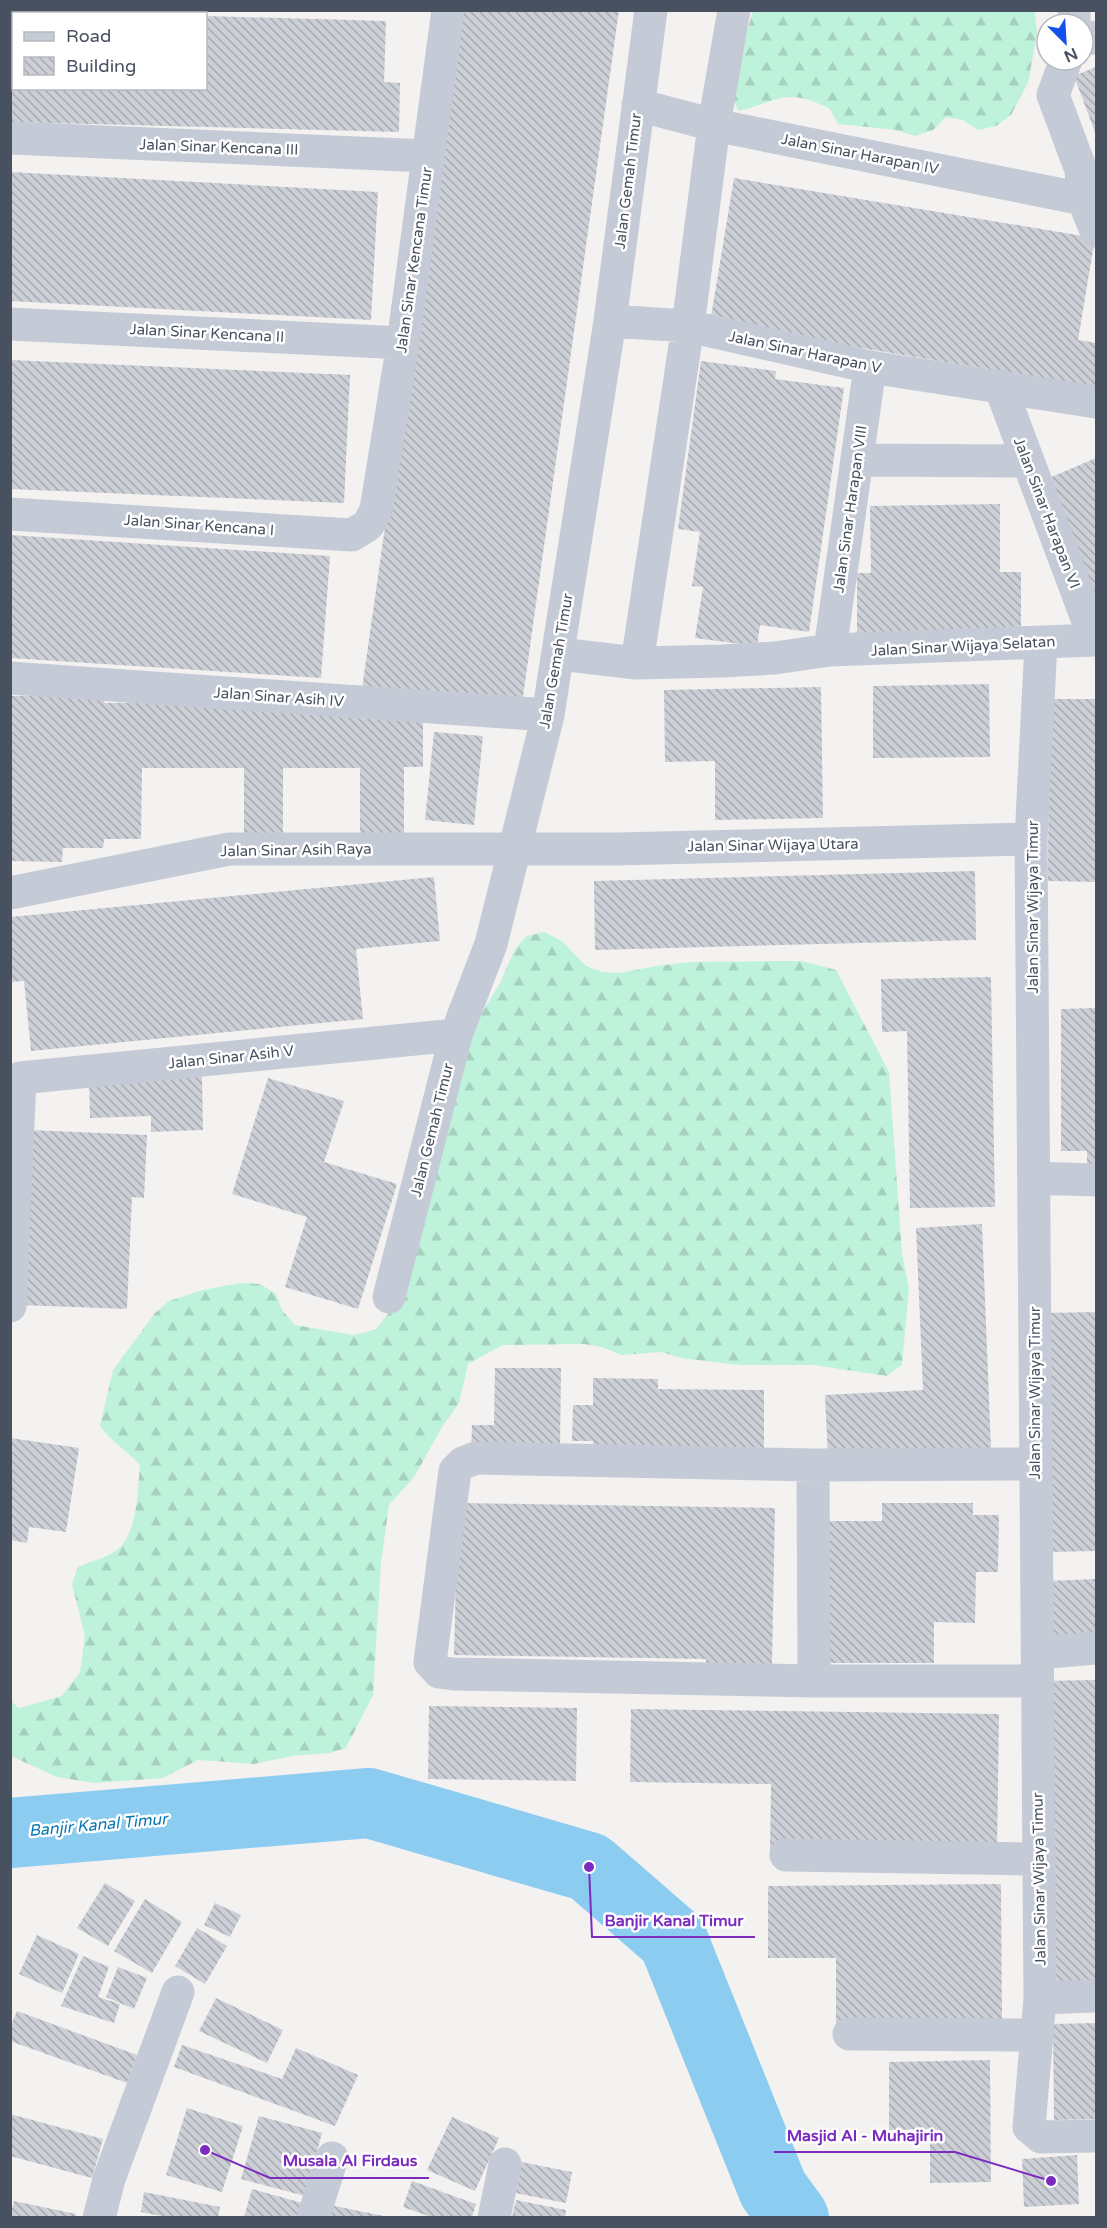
<svg xmlns="http://www.w3.org/2000/svg" width="1107" height="2228" viewBox="0 0 1107 2228" font-family="'Varela Round',sans-serif">
  <style>
    .forest { fill: url(#forest-firs) }
    .lines { fill: none; stroke-linecap: round; stroke-linejoin: round }
    .river { stroke: #8bccf0; stroke-width: 70 }
    .building { fill: url(#building-back-hatch) }
    .minor { stroke: #c5cbd6; stroke-width: 33 }
    .labels { text-anchor: middle; dominant-baseline: central; stroke-width: 5; stroke-linejoin: round; paint-order: stroke }
    .street-label { font-size: 15px; fill: #485160; stroke: #fff }
    .water-label { font-size: 16px; font-style: italic; fill: #0676b4; stroke: #fff }
    .leader { fill: none; stroke: #7b2cbf; stroke-width: 2 }
    .callout-dot { fill: #7b2cbf; stroke: #fff; stroke-width: 2 }
    .callout-label { font-size: 16px; text-anchor: middle; font-weight: bold; fill: #7b2cbf; stroke: #fff; stroke-width: 5; stroke-linejoin: round; paint-order: stroke }
  </style>
  <defs>
    <pattern id="forest-firs" width="22" height="20" patternUnits="userSpaceOnUse" patternTransform="scale(1.5)"><rect width="22" height="20" fill="#bff2da"/><path d="M5 1l3.5 6h-7zM16 11l3.5 6h-7z" fill="#a6d1be"/></pattern>
    <pattern id="building-back-hatch" width="6" height="6" patternUnits="userSpaceOnUse" patternTransform="scale(1.5)"><rect width="6" height="6" fill="#cdcfd7"/><path d="M-1 5l2 2M0 0l6 6M5-1l2 2" fill="none" stroke="#a8aab2"/></pattern>
  </defs>
  <rect width="100%" height="100%" fill="#f4f2f1"/>
  <path class="forest" d="M753,11h282l2,23 -9,49 -17,32 -15,11 -18,4 -15,-10 -17,-3 -13,13 -18,6 -19,-6 -58,-6 -8,-15c-43,-22 -49,-9 -91,2l-10,-17z
    M544,932l18,9 24,25 16,6 18,1 36,-7 35,-4 91,-1h20l34,9 53,102 13,181 7,35 -7,77 -15,11 -74,-11h-75l-57,-7 -20,-6 -40,3 -19,-8 -18,-3 -81,1 -35,19 -9,39 -17,24 -27,49 -26,29 -8,58 -8,132 -27,53 -16,5 -38,3 -38,8 -56,-4 -35,18 -69,5 -37,-6 -46,-21v-55l8,7 43,-12 18,-24 5,-36 -13,-52 6,-17c10,-5 21,-7 31,-12 30,-13 28,-63 31,-90 -13,-15 -29,-23 -40,-39l13,-56 42,-57 14,-12 34,-11 37,-7 20,1 16,10 6,16 13,15 58,10 22,-5 33,-41 59,-252 33,-54 15,-34 12,-13z"/>
  <g class="lines">
    <path class="river" d="M10,1833l359,-30 220,64 84,73 100,249 21,29"/>
  </g>
  <path class="building" d="M458,10h161l-98,701 -159,-22z
    M10,11l37,1 -33,2v74h192v-72l180,5 -2,61 16,1 -1,49 -389,-10z
    M1096,67v68l-22,-59z
    M10,172l368,20 -7,128 -361,-19z
    M734,178l361,60 -17,102 18,3v44l-386,-64z
    M10,360l340,15 -6,128 -334,-14z
    M701,361l75,10 -1,8 69,9 -35,244 -49,-7 -3,21 -62,-8 8,-51 -11,-1 8,-54 -22,-3z
    M1096,458v157l-54,-134z
    M1000,504v68h21v60l-164,1v-60h14l-1,-67z
    M10,535l320,21 -9,122 -311,-20z
    M989,684l1,73 -117,1v-72z
    M821,687l2,131 -108,2v-59l-50,1 -1,-72z
    M104,695v8h129l127,6v10h63v48h-19v72h-44v-71h-77v71h-39v-71h-102l-1,71h-37l-1,9h-40l-1,14 -52,-1v-165z
    M1049,699h47v183l-48,-1z
    M434,732l49,4 -9,89 -49,-5z
    M975,871l1,69 -381,10 -1,-69z
    M434,877l6,64 -84,8 7,70 -332,32 -7,-70 -14,1v-65z
    M991,977l4,230 -85,1 -3,-177 -25,1 -1,-53z
    M1096,1008v158h-9v-15h-26v-142z
    M202,1075l1,55 -52,2v-16l-61,2 -1,-40z
    M268,1078l76,23 -20,61 73,22 -39,125 -73,-22 22,-70 -75,-23z
    M29,1130l118,5 -3,63 -12,-1 -5,112 -106,-4z
    M982,1224l9,225 -163,9 -3,-63 98,-5 -7,-162z
    M1096,1312v239l-48,1 -5,-239z
    M495,1368h66l-1,83 -89,-1 1,-25h22z
    M593,1378l65,1v10l106,1v63l-171,-2v-10h-21l1,-36h20z
    M10,1438l69,10 -13,84 -37,-5 -2,16 -17,-3z
    M458,1503l317,5 -3,157 -66,-1v-5l-252,-4z
    M882,1503h91v12h26l-1,57h-22l-1,51 -41,-1v41h-116l2,-142h62z
    M1096,1579v62l-46,1 -1,-61z
    M1096,1680v304l-48,2 -7,-305z
    M429,1706l148,2 -1,73 -148,-2z
    M631,1709l368,5 -2,141 -227,-3 1,-68 -141,-2z
    M105,1883l30,18 -27,45 -31,-18z
    M1001,1884l1,138 -166,2v-66h-68v-72z
    M145,1899l37,23 -30,51 -38,-22z
    M215,1903l26,12 -11,22 -26,-12z
    M197,1928l30,18 -22,38 -30,-18z
    M37,1935l42,19 -17,39 -43,-19z
    M83,1956l26,11 -11,30 22,7 -6,19 -53,-17z
    M118,1967l29,11 -13,31 -28,-12z
    M216,1998l67,32 -16,33 -68,-32z
    M17,2011l120,44 -10,28 -117,-42v-13z
    M1096,2023v96l-42,1 -1,-96z
    M182,2045l100,34 14,-31 62,27 -23,51 -161,-59z
    M990,2060l1,122 -61,1v-54l-41,1v-68z
    M187,2108l56,18 -21,66 -56,-17z
    M10,2114l93,25 -11,39 -82,-22z
    M259,2116l63,17 -17,63 -64,-17z
    M452,2117l47,21 -24,53 -48,-21z
    M1077,2155l2,49 -55,3 -2,-48z
    M521,2162l51,10 -6,31 -51,-10z
    M412,2181l64,23 -4,13h-41l-28,-10z
    M252,2189l54,15 -4,13h-58z
    M144,2192l76,15 -2,10h-51l-26,-5z
    M516,2200l50,10 -1,7h-53z
    M14,2201l62,13 -1,3h-65z
    M325,2204l59,12v1h-61z"/>
  <g class="lines">
    <path class="minor" d="M1074,24v-14
      M1083,40l13,-3
      M1066,60l-13,35 28,75 2,29 13,32
      M638,105l76,20 369,74
      M10,138l418,18
      M610,321l78,5 182,41 226,35
      M10,324l393,19
      M1000,386l95,254
      M857,460l169,1
      M10,514l342,21 16,-10 8,-15 27,-167 45,-333
      M1041,643l-10,196 9,1159 -11,129 12,10 55,-1
      M830,650l40,-283
      M559,654l78,9 85,-2 53,-3 55,-8 266,-10
      M637,663l51,-337 26,-201 20,-115
      M10,678l538,37
      M10,893l219,-44h387l415,-10
      M20,1078l436,-43
      M1034,1178l62,2
      M389,1297l67,-262 35,-91 57,-229 62,-394 41,-311
      M10,1306l10,-228
      M1035,1464l-222,1 -337,-7 -13,5 -8,8 -25,191 9,10 14,2 361,7h223
      M813,1465l1,216
      M1037,1653l59,-5
      M786,1855l253,4
      M1040,1998l56,-2
      M849,2034l188,1
      M99,2218l10,-39 69,-187
      M313,2218l19,-60
      M494,2218l11,-54"/>
  </g>
  <g class="labels">
    <g class="street-label">
      <text transform="translate(219 147) rotate(2)">Jalan Sinar Kencana III</text>
      <text transform="translate(860 154) rotate(11)">Jalan Sinar Harapan IV</text>
      <text transform="translate(628 181) rotate(-83)">Jalan Gemah Timur</text>
      <text transform="translate(414 260) rotate(-82)">Jalan Sinar Kencana Timur</text>
      <text transform="translate(207 333) rotate(3)">Jalan Sinar Kencana II</text>
      <text transform="translate(805 352) rotate(12)">Jalan Sinar Harapan V</text>
      <text transform="translate(850 509) rotate(-82)">Jalan Sinar Harapan VIII</text>
      <text transform="translate(1047 513) rotate(69)">Jalan Sinar Harapan VI</text>
      <text transform="translate(199 525) rotate(4)">Jalan Sinar Kencana I</text>
      <text transform="translate(963 646) rotate(-3)">Jalan Sinar Wijaya Selatan</text>
      <text transform="translate(556 661) rotate(-80)">Jalan Gemah Timur</text>
      <text transform="translate(279 697) rotate(4)">Jalan Sinar Asih IV</text>
      <text transform="translate(773 845) rotate(-1)">Jalan Sinar Wijaya Utara</text>
      <text transform="translate(296 850) rotate(-1)">Jalan Sinar Asih Raya</text>
      <text transform="translate(1033 907) rotate(-90)">Jalan Sinar Wijaya Timur</text>
      <text transform="translate(231 1057) rotate(-6)">Jalan Sinar Asih V</text>
      <text transform="translate(432 1130) rotate(-76)">Jalan Gemah Timur</text>
      <text transform="translate(1035 1393) rotate(-90)">Jalan Sinar Wijaya Timur</text>
      <text transform="translate(1039 1879) rotate(-91)">Jalan Sinar Wijaya Timur</text>
    </g>
    <g class="water-label">
      <text transform="translate(98 1825) rotate(-5)">Banjir Kanal Timur</text>
    </g>
  </g>
  <path class="leader" d="M589 1867L592 1937H755M1051 2181L955 2152H774M205 2150L270 2178H429"/>
  <g class="callout-dot">
    <circle cx="589" cy="1867" r="6"/>
    <circle cx="1051" cy="2181" r="6"/>
    <circle cx="205" cy="2150" r="6"/>
  </g>
  <g class="callout-label">
    <text x="674" y="1926">Banjir Kanal Timur</text>
    <text x="865" y="2141">Masjid Al - Muhajirin</text>
    <text x="350" y="2166">Musala Al Firdaus</text>
  </g>
  <rect width="1107" height="2228" fill="none" stroke="#485160" stroke-width="24"/>
  <rect x="12" y="12" width="195" height="78" fill="#ffffff" stroke="#b6b9bf" stroke-width="1.5"/>
  <rect x="24" y="32" width="30" height="9" fill="#c5cbd6" stroke="#b6b9bf" stroke-width="1.5"/>
  <text x="66" y="42" font-size="18" fill="#485160">Road</text>
  <rect x="24" y="57" width="30" height="18" fill="url(#building-back-hatch)" stroke="#b6b9bf" stroke-width="1.5"/>
  <text x="66" y="72" font-size="18" fill="#485160">Building</text>
  <g transform="translate(1065 42) rotate(156)"><circle r="28" fill="#ffffff" stroke="#b6b9bf" stroke-width="1.5"/>
  <path d="M0-4.5L10 22L0 15L-10 22Z" fill="#1251ed"/>
  <text y="-9" font-size="16" font-weight="bold" text-anchor="middle" fill="#485160">N</text>
  </g>
</svg>
